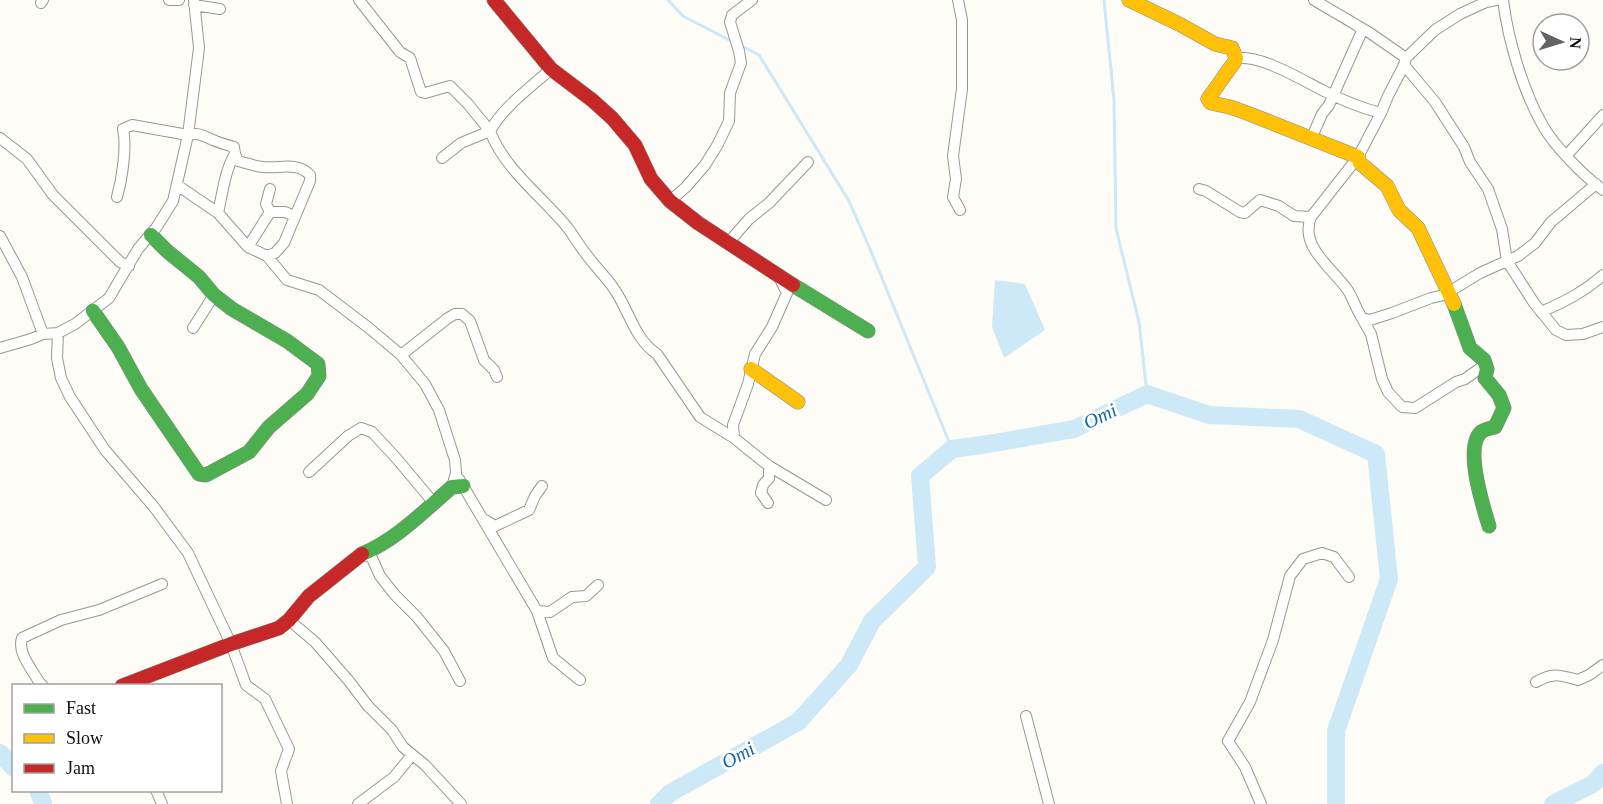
<svg xmlns="http://www.w3.org/2000/svg" width="1603" height="804" viewBox="0 0 1603 804" font-family="'Times New Roman',serif">
  <style>
    .water { fill: #cde8f7 }
    .lines { fill: none; stroke-linecap: round; stroke-linejoin: round }
    .stream { stroke: #cde8f7; stroke-width: 3 }
    .river { stroke: #cde8f7; stroke-width: 18 }
    .street-casing { stroke: #979795; stroke-width: 12 }
    .fast-casing { stroke: #8e8d8b; stroke-width: 15 }
    .slow-casing { stroke: #8e8d8b; stroke-width: 15 }
    .jam-casing { stroke: #8e8d8b; stroke-width: 15 }
    .street { stroke: #fffffe; stroke-width: 10 }
    .fast { stroke: #4caf50; stroke-width: 14 }
    .slow { stroke: #ffc107; stroke-width: 14 }
    .jam { stroke: #c62828; stroke-width: 14 }
    .labels { text-anchor: middle; dominant-baseline: central; stroke-width: 6; stroke-linejoin: round; paint-order: stroke }
    .water-label { font-size: 20px; font-style: italic; fill: #1768a6; stroke: #fff }
  </style>
  <rect width="100%" height="100%" fill="#fdfcf7"/>
  <path class="water" d="M995,280l30,4 20,46 -41,28 -12,-31z"/>
  <g class="lines">
    <path class="stream" d="M668,0l15,16 48,25
      M1104,0l10,100 2,128 23,94 8,72
      M740,45l19,10 90,146 21,48 82,200"/>
    <path class="river" d="M0,753l14,15
      M38,790l5,14
      M659,804l11,-11 128,-71 51,-57 23,-44 55,-54 -7,-91 32,-27 36,-5 86,-15 73,-35 62,21 90,4 77,35 13,125 -53,152v73
      M1553,804l40,-20 10,-11"/>
    <defs>
      <path id="street" d="M169,0h10
        M359,0l41,52 10,6 11,34 4,1 25,-7 18,18 22,27 -29,12 -19,15
        M958,0l4,20v69l-9,67 3,23 -3,18 7,13
        M1314,0l56,33 36,25
        M1496,0l-10,2 -26,12 -25,16 -29,28 -2,7 -16,31 -7,17 -23,44 -47,60c-12,29 21,51 36,72 6,9 9,20 15,29l8,2 22,-7 39,-15 13,-3 36,-22 38,-17 17,-13 16,-21 45,-38
        M1503,0c5,40 20,91 40,126 12,21 41,50 60,64
        M41,3l2,-3
        M194,5l26,4
        M1236,58c26,-3 64,21 88,33 18,9 37,17 57,22
        M1404,65l31,37 29,45 6,15 18,27 14,40 5,32 27,42 22,27 10,5 17,-1 20,-7
        M551,69c-21,19 -47,37 -61,62 13,35 47,62 71,89 10,10 16,23 25,34 8,11 18,21 26,32 17,22 21,52 45,68l43,63 34,21
        M0,138l27,21 26,36 67,67 9,4
        M1311,139l11,-25 7,-9 33,-74 -4,-5
        M1566,156l37,-41
        M177,185l41,28 30,34 19,9 20,24 32,10 50,38 32,27 24,29 14,26 16,50 1,13 -4,14
        M1199,189l7,2 34,21 5,1 15,-13 19,6 15,10 17,1
        M117,197c5,-18 10,-50 6,-68l9,-4 56,10c11,-3 15,1 25,5 7,3 14,5 21,7l1,7 3,7c8,2 16,5 25,6 16,2 34,-6 47,8v6l-26,62 -9,10 -8,3
        M670,201l16,-14 19,-22 13,-21 11,-23 1,-28 11,-30 -2,-12 -9,-29 2,-7 20,-15
        M270,212h15l9,4
        M218,213c4,-17 7,-44 17,-59
        M0,236l22,41 21,57 15,-1 17,-9 34,-26 29,-49 18,-21 17,-27 15,-66 11,-87 -5,-48
        M728,243l21,-24 20,-16 39,-41
        M248,247l22,-35 -4,-8 4,-15
        M779,277l8,16 -15,34 -17,27 -7,30 -15,41 1,13 35,28 57,34
        M1541,312c23,-10 43,-20 62,-37
        M1362,318l9,16 11,45 6,13 14,15 13,1 41,-26 9,-3 21,-15
        M193,328l21,-33
        M58,333l-1,25 4,20 9,19 35,53 49,57 34,46 43,91 15,41 19,14 24,50 -8,22 6,33
        M0,348l31,-9 12,-5
        M401,355l47,-37 7,-4h7l8,7 14,39 10,10 3,7
        M309,472l39,-36 13,-8 11,4 25,27 36,43
        M459,479l78,132 16,47 27,22
        M768,503l-7,-10 2,-8 6,-7v-12
        M485,520l10,6 34,-16 6,-14 7,-10
        M359,555l12,1 9,20 15,19 22,22 27,34 16,30
        M537,611l13,1 22,-15 14,-1 12,-11
        M289,620l26,22 34,39 19,25 24,24 11,17 22,18 36,39
        M1536,682c17,-10 23,-7 42,-2l11,-5 14,-10
        M43,686l-4,-4c-7,-13 -22,-29 -17,-44l39,-18 38,-10 63,-26
        M1026,716l23,88
        M156,790l6,14
        M358,804l36,-27 18,-22
        M1261,804l-16,-37 -17,-26 22,-39 23,-62 17,-64 13,-17 19,-6 12,4 15,20"/>
      <path id="fast" d="M793,285l75,46
        M1454,304l16,44 14,12 3,9 -2,9 14,17 5,13 -9,19c-4,1 -10,2 -14,5 -17,16 2,74 8,94
        M93,311l25,36 23,42 58,85 7,1 43,-23 20,-25 38,-33 12,-18 -1,-12 -31,-23 -55,-32 -18,-14 -15,-18 -32,-26 -16,-16
        M362,554c34,-14 62,-43 90,-67l11,-1"/>
      <path id="slow" d="M1129,0l50,24 36,20 17,4 4,10 -1,3 -27,38 3,4 19,4 17,6 111,44 2,6 27,23 12,24 19,18 36,76
        M751,369l47,33"/>
      <path id="jam" d="M494,0l57,69 41,31 20,18 23,27 16,34 19,22 28,22 95,62
        M122,686l109,-42 48,-16 10,-8 20,-24 53,-42"/>
    </defs>
    <use href="#street" class="street-casing"/>
    <use href="#fast" class="fast-casing"/>
    <use href="#slow" class="slow-casing"/>
    <use href="#jam" class="jam-casing"/>
    <use href="#street" class="street"/>
    <use href="#fast" class="fast"/>
    <use href="#slow" class="slow"/>
    <use href="#jam" class="jam"/>
  </g>
  <g class="labels">
    <g class="water-label">
      <text transform="translate(1100 416) rotate(-26)">Omi</text>
      <text transform="translate(738 755) rotate(-29)">Omi</text>
    </g>
  </g>
  <rect x="12" y="684" width="210" height="108" fill="#ffffff" stroke="#a0a0a0" stroke-width="1.5"/>
  <rect x="24" y="704" width="30" height="9" fill="#4caf50" stroke="#a0a0a0" stroke-width="1.5"/>
  <text x="66" y="714" font-size="18" fill="#111111">Fast</text>
  <rect x="24" y="734" width="30" height="9" fill="#ffc107" stroke="#a0a0a0" stroke-width="1.5"/>
  <text x="66" y="744" font-size="18" fill="#111111">Slow</text>
  <rect x="24" y="764" width="30" height="9" fill="#c62828" stroke="#a0a0a0" stroke-width="1.5"/>
  <text x="66" y="774" font-size="18" fill="#111111">Jam</text>
  <g transform="translate(1561 42) rotate(94)"><circle r="28" fill="#ffffff" stroke="#a0a0a0" stroke-width="1.5"/>
  <path d="M0-4.5L10 22L0 15L-10 22Z" fill="#646362"/>
  <text y="-9" font-size="16" font-weight="bold" text-anchor="middle" fill="#111111">N</text>
  </g>
</svg>
